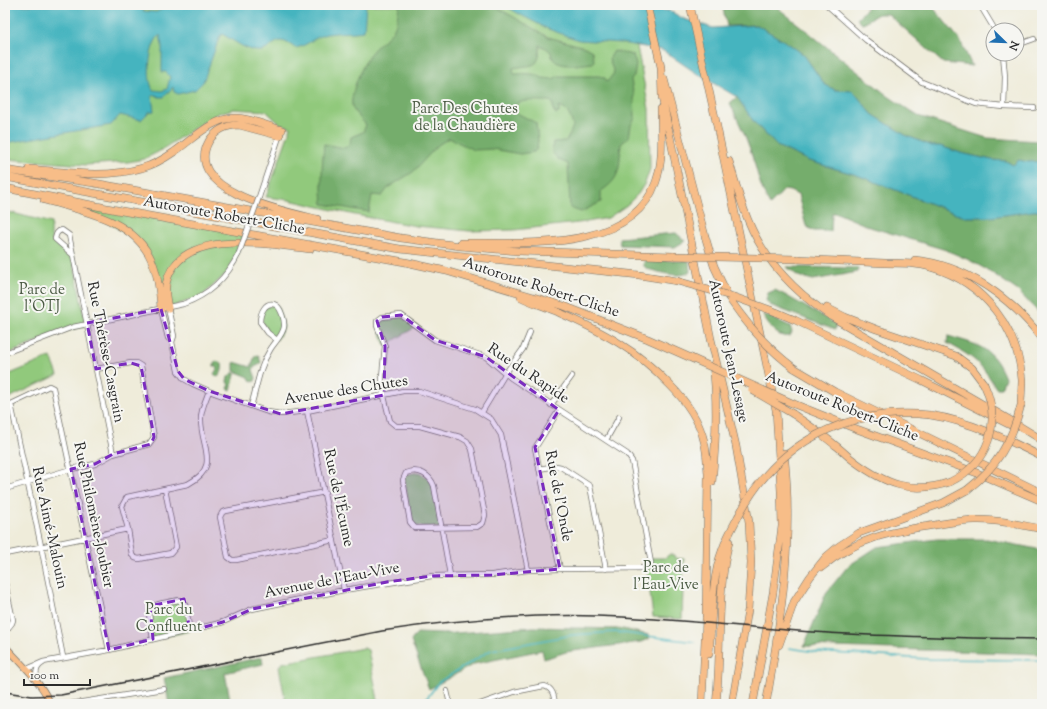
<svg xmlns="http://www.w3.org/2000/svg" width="1047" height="709" viewBox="0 0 1047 709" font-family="'Sorts Mill Goudy',serif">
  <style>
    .green { fill: #91c97c; stroke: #5e7a54 }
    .forest { fill: #74ad6c; stroke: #506c4c }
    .water { fill: #45b4bf; stroke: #387075; fill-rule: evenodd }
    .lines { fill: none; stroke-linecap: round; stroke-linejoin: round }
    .stream { stroke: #45b4bf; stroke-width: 1.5 }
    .minor-casing { stroke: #706f68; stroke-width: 6 }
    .major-casing { stroke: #706f68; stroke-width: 7 }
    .highway-casing { stroke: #706f68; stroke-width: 8 }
    .minor { stroke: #fff; stroke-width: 4.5 }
    .major { stroke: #f7bd88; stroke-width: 5.5 }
    .highway { stroke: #f7bd88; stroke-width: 7 }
    .rail { stroke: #2b2b2b; stroke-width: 1.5 }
    .minor-bridge-casing { stroke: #706f68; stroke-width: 6; stroke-linecap: butt }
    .highway-bridge-casing { stroke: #706f68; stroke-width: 8; stroke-linecap: butt }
    .minor-bridge { stroke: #fff; stroke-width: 4.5 }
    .highway-bridge { stroke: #f7bd88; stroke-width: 7 }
    .marked { fill: #7b2cbf; fill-opacity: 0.2; stroke: #7b2cbf; stroke-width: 3; stroke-dasharray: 8 5; stroke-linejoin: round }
    .labels { text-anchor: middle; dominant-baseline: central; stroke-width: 4; stroke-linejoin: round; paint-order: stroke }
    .park-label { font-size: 15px; fill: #4a5a43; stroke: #f6f6f2 }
    .street-label { font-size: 15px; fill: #2b2b2b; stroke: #f6f6f2 }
  </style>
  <rect width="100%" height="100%" fill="#f6f6f2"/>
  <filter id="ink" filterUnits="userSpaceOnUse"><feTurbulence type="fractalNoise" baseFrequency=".025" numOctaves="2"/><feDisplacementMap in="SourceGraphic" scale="8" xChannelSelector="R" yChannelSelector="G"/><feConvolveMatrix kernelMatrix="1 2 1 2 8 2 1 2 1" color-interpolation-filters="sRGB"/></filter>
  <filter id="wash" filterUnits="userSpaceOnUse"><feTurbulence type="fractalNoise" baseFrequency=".012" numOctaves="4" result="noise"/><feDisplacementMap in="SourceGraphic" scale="16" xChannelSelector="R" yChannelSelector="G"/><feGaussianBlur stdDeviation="0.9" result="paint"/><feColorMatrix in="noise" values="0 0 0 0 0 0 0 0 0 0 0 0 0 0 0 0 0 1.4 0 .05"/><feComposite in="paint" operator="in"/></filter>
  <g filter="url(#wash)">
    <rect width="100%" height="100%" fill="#efecda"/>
    <path class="green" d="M5,5h624l20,104 1,60 -5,14 -7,11 -11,11 -19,13 -21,4 -73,8 -44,1 -54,-5 -61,-11 -66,-15 -23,-3 25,-70 -11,-3 -14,-13 -33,-2 -14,4 -12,7 -49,32 -14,7 -16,3 -42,3 -81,-6z
      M79,206l167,27 -18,39 -26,24 -34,12 -14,-40 -18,-29z
      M5,211l46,12c1,5 -1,12 1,17 3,6 12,7 15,13h5l14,73 -25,6 -56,23z
      M277,305l7,22 -7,13 -9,-7 -8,-16 5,-11z
      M397,314l20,12 -32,20 -8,-25z
      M51,357l7,18 -49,23 -4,-9v-13z
      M419,472l13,9 9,47 -29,-2 -8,-51z
      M670,554l5,2v2l9,1 -2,60 -29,-2 -6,-49 3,-10h15z
      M183,601l7,30 -37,8 -4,-25 3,-8z
      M364,648l4,2 10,50 -22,4h-70l-7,-37 3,-4z"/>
    <path class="forest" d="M399,5h94l55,32 37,10 7,4 2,9 -1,3c-12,1 -41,8 -42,-11l-5,-4 -6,-3c-1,24 -5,19 -27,23l1,6c9,0 21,-2 28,4l11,1 5,-3h42l5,2 2,4 7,-9 -5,-14 5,-8 19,4 3,10 -2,11 -3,4 3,15 1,23 -4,7 -2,12 -8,7c-2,22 1,34 -20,47v11l-20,10 -11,-4 -2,-44 -9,-4 -7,-8 1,-10 13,-1c3,-4 5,-10 7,-15 -2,-8 -5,-17 -14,-19v6l-3,1 -3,-4v-7l-3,-2c-12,1 -30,-4 -37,7l2,4 21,11 2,17 -1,9 -3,3 -14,2 -28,-5 -18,1 -25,-12 -11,7 -25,27 -24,15 -7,9 -10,-1 -3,17 -46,-8c-2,-20 -1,-40 1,-60l21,4 5,-5 1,-6 12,-5 3,-7c-5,-7 -13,-12 -14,-20 -2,-13 11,-41 18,-51 6,-9 16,-14 22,-22 5,-8 6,-18 7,-27z
      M722,5h57l-1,3 110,88 30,20 69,22 51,3 4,-1v21l-14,1 -9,-2 -6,5 -7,-4 -14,-1 -31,-7 -21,-7h-8l-27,-11 -33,-21 -19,-23 -18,-1 -11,-6 -20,-29 -15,-11 -32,-19 -30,1z
      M863,5h68l29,35 12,26 -29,-3 -55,-49h-10l-16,10 -5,-5 10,-11z
      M737,97l17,25 23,24 32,15 48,14 108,42h26l42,-6h9v103l-1,1 -23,-24 -27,-19 -22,-12 -23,-10 -76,-23 -33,-14h-5l-1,18h-17l-8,-5 -8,-31 -8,-4 -6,-1 -14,15c-11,-18 -13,-36 -20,-56 -5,-15 -13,-30 -20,-46z
      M676,233l9,8 -10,6 -55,-2 -1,-7z
      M645,260l44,1 1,11c-12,7 -30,0 -43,-3l-4,-4z
      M787,267l71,1v4l-45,8 -15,-4z
      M775,290l10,5 51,29 -1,6 -65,-25 -4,-5 2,-7z
      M763,314l27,12 2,6 -2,4c-3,0 -5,1 -7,0 -9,-2 -18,-15 -20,-22z
      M948,336c30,9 44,10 57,42l-4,10h-5c-15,-26 -23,-31 -49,-45z
      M258,355l3,7 -2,3 -5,2 -1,3 3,8 -1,3 -3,1 -3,-4v-1l-15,-6v-9l17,5 4,-11z
      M216,361l6,2c1,5 0,11 -4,14l-2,-1 -2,-2 3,-5 -3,-3v-2z
      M232,373h3v2l-4,15 -3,-1 1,-4 -2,-3 1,-5z
      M937,539h50l55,11v104l-238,-8 22,-53 22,-27 29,-19z
      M533,627l90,2 26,6 -1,4 -7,3 -75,10 -22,7 -2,-9 -68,14 -45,25 -18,-48 6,-8 26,1z
      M262,657l1,7 -38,9 6,31h-62l-5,-26z"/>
    <path class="water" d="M5,5h139l-1,6 13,1 7,-3 2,-4h201l-2,26c-12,2 -25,1 -37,3 -12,2 -21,13 -32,14 -23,-18 -19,5 -39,3 -12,-2 -23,-11 -34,-17l-2,2 -17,46 -8,8 -17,4 -4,-2 -1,-5 -9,10h-5l-3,-2 -4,1 2,15 -5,1 -8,8 -21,-5 -9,10 -106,18zM160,35l2,11v26h4l4,5 -3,12 -5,2 -9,-1c-7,-12 -4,-46 7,-55z
      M504,5h129l4,2 33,4 14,8 29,9 44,-3 32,19 15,11 20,29 11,6 18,1 19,23 33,21 27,11h8l21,7 31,7 14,1 7,4 6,-5 9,2 14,-1v50h-9l-42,6h-26l-108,-42 -48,-14 -32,-15 -23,-24 -17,-25 -41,-24 -34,-23 -41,-7 -42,-3 -31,-11 -27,-14z"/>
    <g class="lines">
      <path class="stream" d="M789,648l27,4 112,7 114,1
        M427,698l12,-16 52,-32 81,-15 43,-3 80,10"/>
    </g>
  </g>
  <g filter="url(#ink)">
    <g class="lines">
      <defs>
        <path id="minor" d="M827,5l39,35 56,42 54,22 28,3 1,-30 -2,-23
          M980,5l15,25
          M1017,45l17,-6
          M1004,107l30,1
          M259,197l21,-63
          M73,255l-18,-16c1,-5 2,-8 7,-9l7,5c15,73 29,146 44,219
          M168,308l6,28 -2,6 6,29 6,8 9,5 16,7 59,21 13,2 26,-3 96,-20h16l56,18 16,10 10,16 27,135
          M161,309l7,29 4,4
          M5,353l68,-26 110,-23c26,-9 44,-26 56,-51
          M11,404l30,142 22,111
          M551,405l21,-29
          M251,406c6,-19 8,-39 19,-56 4,-7 13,-15 14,-23 1,-6 -3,-19 -8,-22 -11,-5 -16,9 -16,17l8,11 9,7
          M5,407l44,-21 4,2 56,262
          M559,410l-24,38 25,121
          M307,411l37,179
          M482,412l23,-38 18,-25 7,-17
          M606,440l13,-23
          M539,469l17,-3 5,1 29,19 16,83
          M5,489l66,-20 24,-5 18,-10 36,-10 5,-7 -13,-71 -5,-3h-5l-35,6
          M165,489l11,58 -5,6 -32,6 -4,-1 -3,-3 -4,-26 -6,-23 5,-9 61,-13c34,-18 12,-37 13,-66 0,-9 5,-18 8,-27
          M325,492l-99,19 -4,2 -2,4 8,40 4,3h4l98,-20
          M5,554l123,-25
          M5,583l8,37 -1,3 -7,9
          M153,639c-6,-36 -9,-32 26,-39l6,4 5,27
          M27,669l16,-7 66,-12 107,-26 7,-2 29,-13 92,-19 88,-14 60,-1 36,-5 32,-1 87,-1 3,-2 1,-3 -19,-102 -5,-7 -116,-76 -25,-21 -51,-17 -34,-25 -19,2 -5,4v5l8,20 -3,30v12l8,33 6,5h24l40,11 7,4 5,8 13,66 -2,8 -6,4 -62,1 -5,-6 -7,-42 3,-7c13,-5 24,2 28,13l16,89
          M37,682c-1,-8 -2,-15 6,-19
          M447,691l3,13
          M70,704l94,-15
          M480,704l34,-12 30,-6c9,2 10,10 11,18"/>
        <path id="major" d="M5,646c17,18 35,35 46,58"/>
        <path id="highway" d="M647,5l14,62 1,30 49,242 25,107 13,76 2,41 -3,47 -16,94
          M690,5l25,112 61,293 5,81 1,35 -9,67 -20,111
          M664,79l41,157 9,30 15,32
          M280,136l-41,-11c-13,0 -23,5 -30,16 -28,50 78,71 108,78
          M729,161c6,20 11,40 19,59 16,40 48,73 84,97l176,102 34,21
          M29,169c37,3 76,10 113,-1 11,-3 22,-9 32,-16 18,-12 40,-36 63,-34 15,1 31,8 45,12
          M5,170l89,13 307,55 59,8 58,5 156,5
          M5,177l395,72 239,26 38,6
          M5,188l117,23 283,51 41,9 118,35 84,33 43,19
          M44,200c39,11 90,19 108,61 6,14 8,32 9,48
          M461,243c60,-1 170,11 195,-61 8,-24 5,-48 5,-73
          M797,259l21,1
          M815,260c23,1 46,2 70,3 16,0 33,0 48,5 51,15 85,60 89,112 0,8 -1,17 -1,25
          M915,260c51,5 96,38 127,78
          M521,297c12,6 26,10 39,16 43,19 77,37 109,71 16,16 30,35 35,57 3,11 3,22 4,33l-2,144 -4,86
          M168,308c-2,-10 -4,-21 0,-31 18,-49 104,-32 142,-28
          M827,308l18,9 31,12 80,27 16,12 12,16
          M776,312l19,8 126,60 89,45
          M794,368l41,24 207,101
          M794,404l60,24 123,45 65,28
          M793,414c14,10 29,20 42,31 7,5 12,11 19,16 31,23 58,34 96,21
          M930,415c39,6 77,24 112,42
          M712,482c4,-38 6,-78 1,-117
          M822,567c34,-29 71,-36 113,-42 13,-2 27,-5 40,-5 22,-1 45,5 67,9
          M779,645l15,-43 16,-25 16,-20 13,-11 20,-13 84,-30 24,-13
          M709,654c3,-30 2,-75 13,-103 4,-12 10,-23 16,-34
          M716,704c6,-53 0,-111 13,-162
          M766,704c15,-83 28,-167 18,-251"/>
      </defs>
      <use href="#minor" class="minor-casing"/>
      <use href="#major" class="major-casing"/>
      <use href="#highway" class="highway-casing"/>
      <use href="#minor" class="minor"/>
      <use href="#major" class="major"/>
      <use href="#highway" class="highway"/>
      <path class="rail" d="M5,692l27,4 29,-1 321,-64c71,-11 143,-17 215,-15 72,2 144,11 216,16 76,5 152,6 229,7"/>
      <defs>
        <path id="minor-bridge" d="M239,253l20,-56"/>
        <path id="highway-bridge" d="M674,256l123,3
          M677,281l57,16 42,15
          M731,301c18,26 37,48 63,67
          M691,358l103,46
          M752,390l41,24
          M950,482c39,-19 52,-59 34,-98
          M967,490c30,-23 45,-49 54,-85
          M738,517c38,-75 109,-110 192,-102"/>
      </defs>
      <use href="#minor-bridge" class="minor-bridge-casing"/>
      <use href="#highway-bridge" class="highway-bridge-casing"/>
      <use href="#minor-bridge" class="minor-bridge"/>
      <use href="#highway-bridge" class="highway-bridge"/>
    </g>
  </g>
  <path class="marked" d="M161,309l17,62 6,8 25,12 72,23 103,-19 1,-49 -8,-25 5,-4 19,-2 34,25 51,17 73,53 -24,37 25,122 -68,6 -60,1 -45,6 -135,27 -29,13 -33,9 -6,-32 -34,7 3,33 -44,11 -38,-181 24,-5 18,-10 38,-10 3,-7 -13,-71 -10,-3 -35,6 -9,-46z"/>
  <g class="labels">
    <g class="park-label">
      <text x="465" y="109">Parc Des Chutes<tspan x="465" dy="17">de la Chaudière</tspan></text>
      <text x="42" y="290">Parc de<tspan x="42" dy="17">l'OTJ</tspan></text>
      <text x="666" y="568">Parc de<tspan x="666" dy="17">l'Eau-Vive</tspan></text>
      <text x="169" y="610">Parc du<tspan x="169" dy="17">Confluent</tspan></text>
    </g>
    <g class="street-label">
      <text transform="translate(224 216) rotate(10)">Autoroute Robert-Cliche</text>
      <text transform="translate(541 288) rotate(18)">Autoroute Robert-Cliche</text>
      <text transform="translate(728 351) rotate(78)">Autoroute Jean-Lesage</text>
      <text transform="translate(105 352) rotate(79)">Rue Thérèse-Casgrain</text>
      <text transform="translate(528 374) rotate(34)">Rue du Rapide</text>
      <text transform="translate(346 391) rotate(-9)">Avenue des Chutes</text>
      <text transform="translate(842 407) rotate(22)">Autoroute Robert-Cliche</text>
      <text transform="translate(558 496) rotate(79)">Rue de l'Onde</text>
      <text transform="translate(338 498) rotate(78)">Rue de l'Écume</text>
      <text transform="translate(93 515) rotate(78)">Rue Philomène-Joubier</text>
      <text transform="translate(49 528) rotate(78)">Rue Aimé-Malouin</text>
      <text transform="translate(332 581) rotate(-11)">Avenue de l'Eau-Vive</text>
    </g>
  </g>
  <rect width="1047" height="709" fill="none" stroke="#f6f6f2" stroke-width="20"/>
  <g transform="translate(1005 42) rotate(113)"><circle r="19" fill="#f6f6f2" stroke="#a5a5a2"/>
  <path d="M0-3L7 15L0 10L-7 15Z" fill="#1f6fb2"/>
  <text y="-6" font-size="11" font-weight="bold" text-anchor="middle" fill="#2b2b2b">N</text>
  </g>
  <path d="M24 679v6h66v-6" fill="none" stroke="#2b2b2b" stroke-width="2"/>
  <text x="30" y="679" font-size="12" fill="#2b2b2b" stroke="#f6f6f2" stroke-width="3" paint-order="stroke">100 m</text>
</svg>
